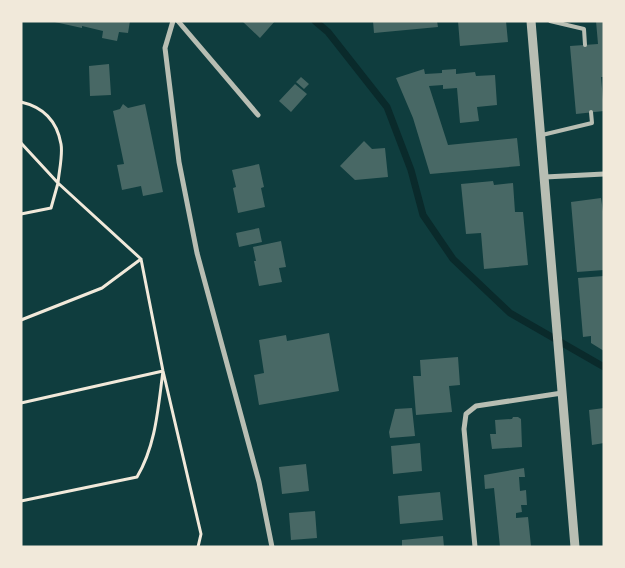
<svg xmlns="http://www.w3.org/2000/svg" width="625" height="568" viewBox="0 0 625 568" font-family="Signika,sans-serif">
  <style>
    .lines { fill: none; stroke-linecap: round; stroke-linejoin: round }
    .stream { stroke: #0a2a2b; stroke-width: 7 }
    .building { fill: #486865 }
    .path { stroke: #f1e9da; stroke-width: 3 }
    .service { stroke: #b8beb3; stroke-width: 4 }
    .minor { stroke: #b8beb3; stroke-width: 5 }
    .tertiary { stroke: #b8beb3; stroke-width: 9 }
  </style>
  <rect width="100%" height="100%" fill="#0f3d3e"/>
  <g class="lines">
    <path class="stream" d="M315,21l13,11 59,75 24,63 12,45 30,44 57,54 94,54"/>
  </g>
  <path class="building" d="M50,21h80l-2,12 -9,-1 -2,9 -15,-3 1,-7 -21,-5v2z
    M242,21h33l-15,17z
    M373,21h64l1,6 -64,6z
    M458,21h48l2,21 -48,4z
    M596,21h8v56h-3l3,34 -28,3 -6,-68 28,-2z
    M109,64l2,31 -21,1 -1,-30z
    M424,69l1,5 17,-1v-3l14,-1v5l19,-2 1,4 19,-1 2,30 -20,2 2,14 -19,2 -3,-35 -14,1v-4l-14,1 19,59 69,-7 3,28 -90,8 -17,-56 -17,-40z
    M301,77l8,7 -5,5 -8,-7z
    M295,84l12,10 -16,18 -12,-11z
    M123,104l5,4 17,-4 18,88 -20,4 -2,-10 -19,4 -5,-25 7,-1 -11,-53 7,-2z
    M364,141l8,8 13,-1 3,29 -33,3 -15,-14z
    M259,164l5,23 -3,1 4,19 -27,6 -5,-25 3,-1 -4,-17z
    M493,181l1,4 19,-2 2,29h8l5,53 -44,4 -3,-36 -15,1 -5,-50z
    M601,198l3,20v52l-27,2 -6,-70z
    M259,228l3,14 -23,5 -3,-14z
    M281,241l5,26 -7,1 3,14 -23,4 -5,-25h2l-3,-14z
    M604,276v75l-13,-8v-7l-8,1 -5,-59z
    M329,333l10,58 -80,14 -5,-30 10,-2 -5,-33 27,-5 1,6z
    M458,357l2,28 -11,1 3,26 -36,3 -3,-39h8l-1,-16z
    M412,408l3,28 -25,2 -1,-6 6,-23z
    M604,408v35l-12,2 -3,-35z
    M513,417h5l3,2 1,28 -30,2 -2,-15h6l-1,-14 17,-1z
    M420,443l2,28 -29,3 -2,-28z
    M306,464l3,27 -27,3 -3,-27z
    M524,468l1,9h-6l1,14 6,-1 1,15h-6l1,7 -6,1v5l12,-1 3,29 -31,1 -6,-59 -9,1 -1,-14z
    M440,492l3,28 -43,4 -2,-28z
    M315,511l2,27 -26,2 -2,-27z
    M443,536l1,11h-42v-7z"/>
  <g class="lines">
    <path class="path" d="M21,102c22,5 36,19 40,42 2,11 -2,27 -3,39l83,76 22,112 38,163 -3,13
      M21,143l37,40 -7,25 -30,6
      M21,320l81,-32 39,-29
      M21,403l142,-32c-5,37 -7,74 -26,106l-116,24"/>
    <path class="service" d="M550,21l34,8 1,16
      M542,135l50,-12 -1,-11"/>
    <path class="minor" d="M173,21l-8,27 14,114 18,91 62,229 13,65
      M178,21l80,94
      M545,177l59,-3
      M475,547l-11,-118 2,-15 10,-8 86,-13"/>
    <path class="tertiary" d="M531,21l44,526"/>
  </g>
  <rect width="625" height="568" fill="none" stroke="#f1e9da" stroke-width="45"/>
</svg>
